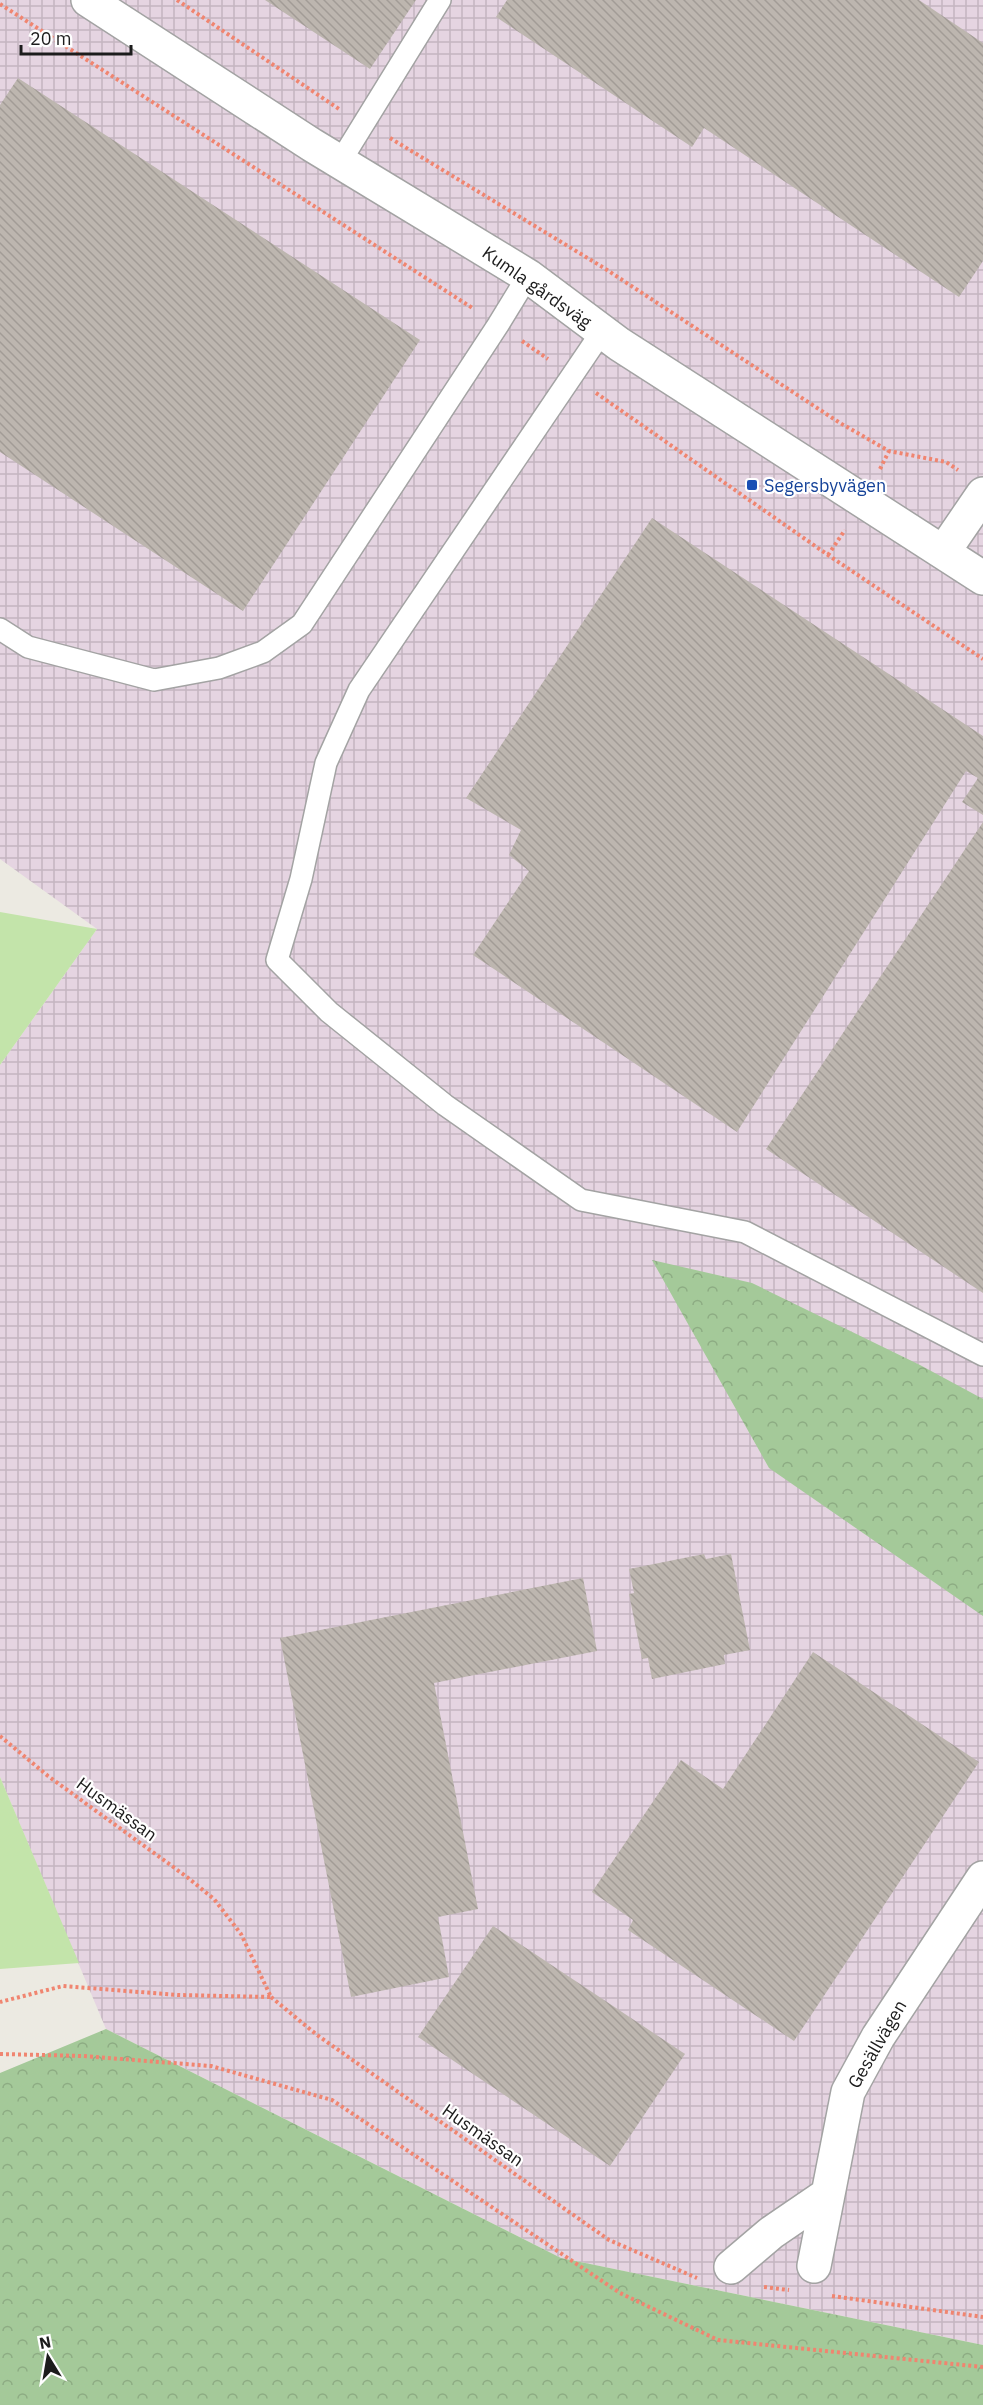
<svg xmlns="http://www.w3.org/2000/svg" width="983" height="2405" viewBox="0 0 983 2405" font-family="'IBM Plex Sans',sans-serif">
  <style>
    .industrial { fill: url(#industrial-grid) }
    .grass { fill: #c3e4aa }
    .forest { fill: url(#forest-crowns) }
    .building { fill: url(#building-back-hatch) }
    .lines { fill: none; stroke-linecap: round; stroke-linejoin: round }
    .service-casing { stroke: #a3a3a3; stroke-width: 24 }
    .minor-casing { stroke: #a3a3a3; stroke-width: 36 }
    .tertiary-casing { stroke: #a3a3a3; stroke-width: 36 }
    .path { stroke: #f08570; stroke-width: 4; stroke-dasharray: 3 3; stroke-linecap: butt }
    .service { stroke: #fff; stroke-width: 21 }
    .minor { stroke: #fff; stroke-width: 33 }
    .tertiary { stroke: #fff; stroke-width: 33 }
    .transit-dot { fill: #1a4fb4; stroke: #fff; stroke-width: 2 }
    .labels { text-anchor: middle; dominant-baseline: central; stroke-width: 4.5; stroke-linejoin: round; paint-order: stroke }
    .street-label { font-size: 18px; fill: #1c1c1c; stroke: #fff }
    .transit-label { font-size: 18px; fill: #164399; stroke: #fff; text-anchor: start }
  </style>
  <defs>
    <pattern id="industrial-grid" width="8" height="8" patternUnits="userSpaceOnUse" patternTransform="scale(1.5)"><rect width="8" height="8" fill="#e5d4e1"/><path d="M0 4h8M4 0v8" fill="none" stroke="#c4b5c0"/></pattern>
    <pattern id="forest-crowns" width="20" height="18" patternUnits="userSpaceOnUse" patternTransform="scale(1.5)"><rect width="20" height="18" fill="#a4c999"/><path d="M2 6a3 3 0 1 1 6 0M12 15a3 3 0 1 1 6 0" fill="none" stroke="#8dac83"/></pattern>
    <pattern id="building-back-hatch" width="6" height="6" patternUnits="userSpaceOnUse" patternTransform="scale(1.5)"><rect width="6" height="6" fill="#bdb6af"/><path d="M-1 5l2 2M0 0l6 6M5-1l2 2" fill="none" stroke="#a29c96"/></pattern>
  </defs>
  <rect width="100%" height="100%" fill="#eceae2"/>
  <path class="industrial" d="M0,0h983v2345l-422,-87 -455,-229 -106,-252v-712l97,-136 -97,-70z"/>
  <path class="grass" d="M0,912l97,17 -97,136z
    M0,1777l79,186 -79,6z"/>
  <path class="forest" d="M652,1260l100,23 168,82 63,34v217l-214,-148z
    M106,2029l455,229 422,87v60h-983v-332z"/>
  <path class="building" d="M265,0h151l-46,69z
    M507,0h412l64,43v218l-24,36 -255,-169 -12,19 -196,-130z
    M18,78l402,262 -177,271 -243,-159v-347z
    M652,518l331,218v79l-21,-13 16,-24 -12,-7 -229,361 -264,-177 56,-84 -20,-16 12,-25 -55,-32z
    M983,822v471l-217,-144z
    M704,1554l2,5 25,-5 19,96 -26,5 1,9 -73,15 -4,-21 -6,1 -13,-65 5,-1 -5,-24z
    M583,1578l14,73 -163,32 44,226 -40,8 11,60 -98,20 -71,-359z
    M813,1652l166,110 -185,279 -166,-111 5,-10 -41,-28 89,-132 42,29z
    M493,1926l192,128 -75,112 -192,-129z"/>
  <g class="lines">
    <defs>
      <path id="service" d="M340,162l100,-162
        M601,333l-242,357 -33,73 -25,116 -24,81 52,52 116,93 136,95 164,32 238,123
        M0,629l28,18 126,33 65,-12 44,-16 39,-28 196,-299 30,-49"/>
      <path id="minor" d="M944,551l39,-57
        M814,2266l34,-174 30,-55 105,-159
        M731,2267l40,-34 57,-39"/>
      <path id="tertiary" d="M88,0l224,145 216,131 91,68 364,234"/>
    </defs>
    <use href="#service" class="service-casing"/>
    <use href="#minor" class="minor-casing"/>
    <use href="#tertiary" class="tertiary-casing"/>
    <path class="path" d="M177,0l162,109
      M0,4l474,305
      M390,138l214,130 236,155 49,28 57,11 12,8
      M522,341l26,18
      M596,393l232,162 155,104
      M880,469l9,-18
      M828,555l17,-25
      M0,1736l48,40 139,101 27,22 27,35 30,63 -93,-2 -115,-9 -63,16
      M271,1997l46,38 292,205 88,38
      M0,2054l83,2 128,10 121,34 288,193 98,47 265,27
      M764,2287l25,3
      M832,2296l151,21"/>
    <use href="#service" class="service"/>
    <use href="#minor" class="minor"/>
    <use href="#tertiary" class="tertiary"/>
  </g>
  <rect class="transit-dot" x="746" y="479" width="12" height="12" rx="3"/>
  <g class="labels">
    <g class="street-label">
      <text transform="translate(537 287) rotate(35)">Kumla gårdsväg</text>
      <text transform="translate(117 1809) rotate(36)">Husmässan</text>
      <text transform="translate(877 2044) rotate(-60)">Gesällvägen</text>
      <text transform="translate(483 2135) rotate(35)">Husmässan</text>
    </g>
    <g class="transit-label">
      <text x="764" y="485">Segersbyvägen</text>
    </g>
  </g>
  <g transform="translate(48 2357) rotate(349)" stroke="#ffffff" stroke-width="4.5" paint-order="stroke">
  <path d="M0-4.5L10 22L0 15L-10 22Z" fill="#1c1c1c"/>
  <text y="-9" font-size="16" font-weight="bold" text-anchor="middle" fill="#1c1c1c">N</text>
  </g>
  <path d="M21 45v9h110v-9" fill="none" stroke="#1c1c1c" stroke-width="3"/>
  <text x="30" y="45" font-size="18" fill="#1c1c1c" stroke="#ffffff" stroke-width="4.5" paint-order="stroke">20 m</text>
</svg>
